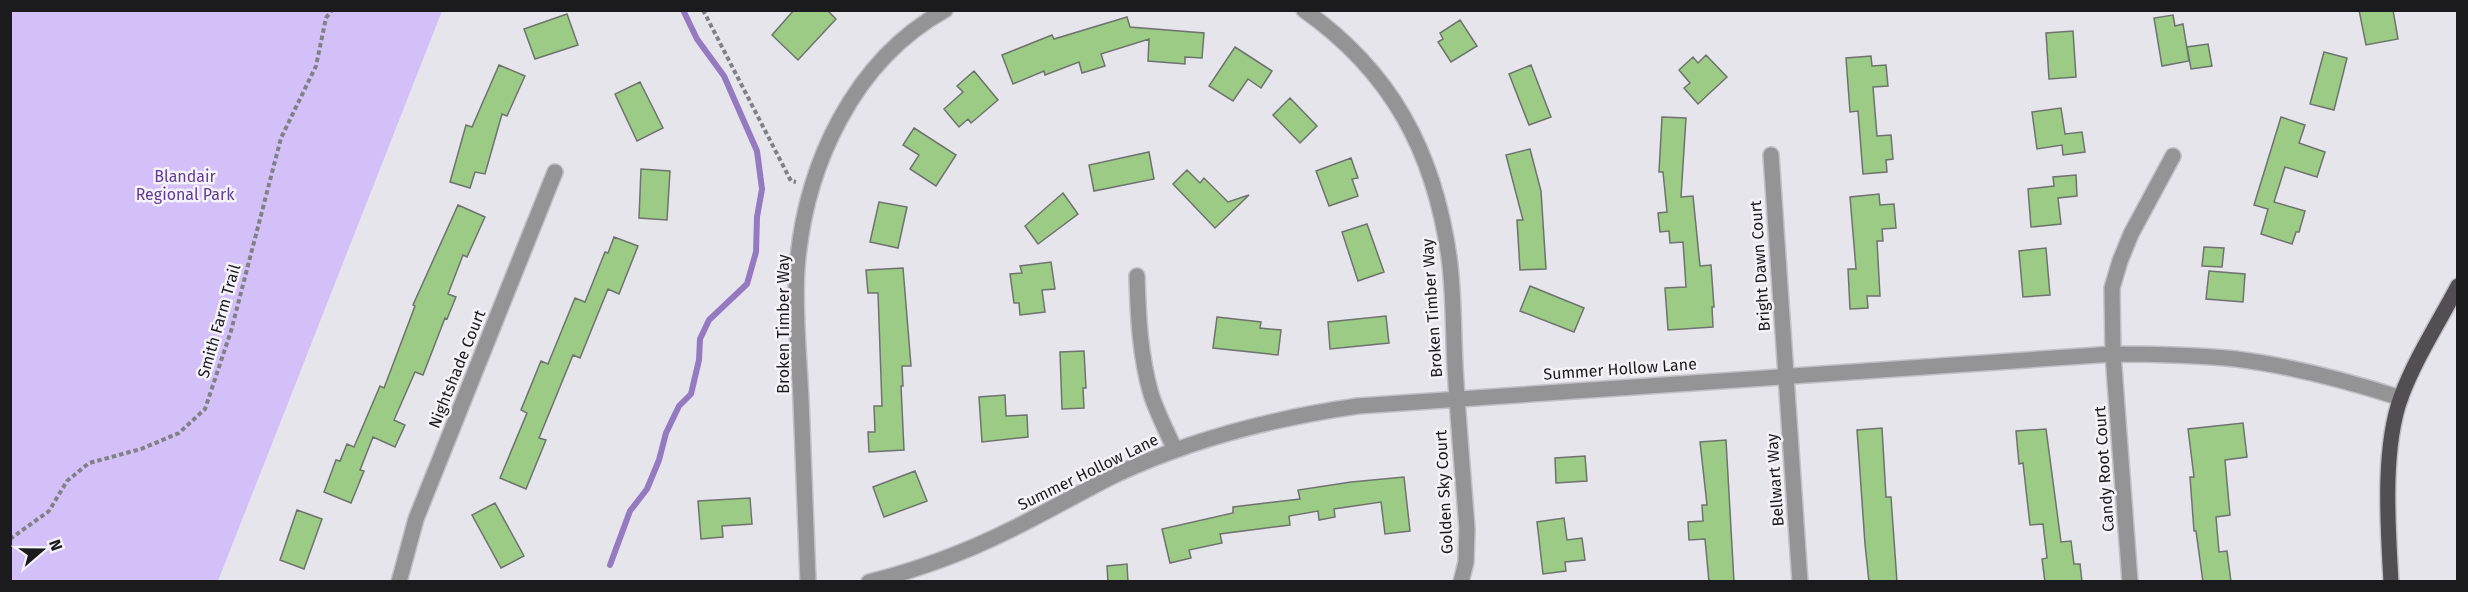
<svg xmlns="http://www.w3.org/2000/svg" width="2468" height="592" viewBox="0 0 2468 592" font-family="'Fira Sans',sans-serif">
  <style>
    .green { fill: #d3c0f8 }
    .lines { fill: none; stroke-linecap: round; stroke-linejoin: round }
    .stream { stroke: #957ac1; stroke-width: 6 }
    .building { fill: #9bcb85; stroke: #6f736e; stroke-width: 1.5 }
    .minor-casing { stroke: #c2c0c7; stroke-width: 18 }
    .major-casing { stroke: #c2c0c7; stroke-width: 18 }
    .path { stroke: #818085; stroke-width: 4; stroke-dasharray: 4.5 3; stroke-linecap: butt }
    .minor { stroke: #949396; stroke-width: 15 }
    .major { stroke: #514f54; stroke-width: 15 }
    .labels { text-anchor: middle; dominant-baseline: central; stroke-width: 5; stroke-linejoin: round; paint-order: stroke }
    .park-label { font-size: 16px; fill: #613c92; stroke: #f5f2f9 }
    .street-label { font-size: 16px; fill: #1b1a1c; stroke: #f5f2f9 }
  </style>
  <rect width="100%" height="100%" fill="#e7e5ec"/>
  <path class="green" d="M10,11h432l-224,570h-207z"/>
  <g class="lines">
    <path class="stream" d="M610,565l20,-54 17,-22 12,-29 7,-27 13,-27 12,-12 8,-34 1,-21 9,-19 38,-36 9,-32 1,-35 5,-28 -5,-38 -33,-75 -27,-37 -14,-29"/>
  </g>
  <path class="building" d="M794,10h33l9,9 -38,41 -26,-25z
    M2359,10h34l5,29 -32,6z
    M567,14l11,31 -43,14 -11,-30z
    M2173,15l2,11 8,-2 6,37 -27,5 -8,-48z
    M1127,17l3,10 74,6 -2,25 -17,-1v7l-37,-3 1,-22 -48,15 4,12 -23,7 -3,-11 -34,13 -1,-4 -31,13 -11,-29 50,-20 2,4z
    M1460,20l17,26 -26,16 -13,-20 5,-3 -3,-6z
    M2073,31l3,46 -27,2 -3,-46z
    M2208,44l4,22 -21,3 -4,-22z
    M1235,47l37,24 -11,17 -13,-9 -15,22 -24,-15z
    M2324,52l23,6 -13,52 -24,-6z
    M1706,55l21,22 -29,27 -14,-16 6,-5 -11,-13 14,-13 5,6z
    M1871,56l1,10 14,-1 2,21 -15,1 4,49 14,-1 2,24 -7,1 1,12 -24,2 -5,-63 -8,1 -4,-54z
    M499,65l26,11 -18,40 -5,-2 -17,60 -10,-2 -5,16 -20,-6 16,-57 6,2z
    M1531,65l20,52 -22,8 -20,-51z
    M974,71l24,29 -27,23 -3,-4 -9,8 -15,-18 19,-17 -6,-6z
    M640,82l23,46 -26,13 -22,-47z
    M1290,98l27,28 -17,17 -27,-28z
    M2061,108l4,26 17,-2 3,20 -22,3 -1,-10 -25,4 -5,-37z
    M1662,117l24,1 -5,79 12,-1 7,70 11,-1 3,42h-2l1,20 -45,3 -3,-42 21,-1 -3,-45 -13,1 -1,-12 -9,1 -2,-19 9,-1 -4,-40h-4z
    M2281,117l24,8 -6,18 26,9 -8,25 -32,-10 -11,35 31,9 -6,21h-3l-4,12 -31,-10 7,-25 -14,-4z
    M914,128l42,27 -20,31 -26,-17 9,-14 -16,-10z
    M1530,149l11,42 5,78 -26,1 -3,-50h6l-17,-65z
    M1149,152l5,27 -60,12 -5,-26z
    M1351,158l7,20 -6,1 6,17 -29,10 -13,-35z
    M641,169l29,2 -3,49 -28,-2z
    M1187,170l13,13 4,-5 24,24 21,-7 -34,33 -42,-44z
    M2076,175l1,21 -19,2 3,26 -30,3 -3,-38 26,-3 -1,-9z
    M1063,193l15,21 -40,30 -13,-18z
    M1879,194l1,11 14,-1 2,24 -14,1 1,12h-6l3,55h-13l1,12 -18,1 -2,-40h8l-6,-72z
    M879,202l28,5 -9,41 -28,-6z
    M458,205l27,12 -18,40 -4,-2 -15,39 8,3 -9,22 -2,-1 -22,57 -8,-3 -21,48 11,5 -10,22 -22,-10 -13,33 4,1 -13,32 -27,-11 12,-32 4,1 7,-17 7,3 26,-61 4,2 31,-82 -2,-1z
    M1367,224l17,48 -26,9 -16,-49z
    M614,237l24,9 -19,48 -11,-5 -28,69 -7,-3 -34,83 7,2 -20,49 -26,-11 27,-65 -6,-3 20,-49 7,3 27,-66 10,4 20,-50 3,1z
    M2204,247l20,1 -2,19 -20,-1z
    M2046,248l4,47 -27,2 -4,-46z
    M1051,262l4,27 -13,1 3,22 -25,3 -1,-12h-5l-4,-29 12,-1 -2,-7z
    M903,268l8,98h-9l1,20h-2l3,64 -35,2 -1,-20h7l-1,-26h8l-4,-113h-10l-2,-23z
    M2209,271l36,3 -2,28 -37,-3z
    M1530,286l54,22 -10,24 -54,-21z
    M1386,316l3,27 -59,6 -2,-27z
    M1217,317l44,5 -1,6 21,2 -3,25 -65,-7z
    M1084,351l2,37h-3l1,20 -22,1 -2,-57z
    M1005,395l1,21 21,-1 1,22 -46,5 -3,-45z
    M2243,423l4,34 -22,3 5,55 -14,2 3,35 8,-1 4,31h-28l-7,-51h-2l-4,-54h4l-6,-48z
    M1882,428l4,69h5l6,85h-28l-4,-38 -8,-114z
    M2046,429l15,113 10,-1 3,23h6l2,18h-37l-3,-23 5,-1 -4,-34 -13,1 -7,-62 -4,1 -3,-33z
    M1726,440l8,142h-25l-4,-43 -16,1 -1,-18 15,-1 -1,-16h5l-7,-63z
    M1585,456l2,25 -31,2 -1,-25z
    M915,471l12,30 -43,16 -11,-30z
    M1404,477l6,54 -25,3 -4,-32 -47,7 1,8 -16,3 -1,-9 -29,5 1,9 -70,9 2,9 -33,7 2,8 -21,5 -8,-34 71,-16v-6l67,-8 -2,-9 53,-8z
    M750,498l2,26 -30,2 1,11 -22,2 -3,-38z
    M495,503l29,53 -23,12 -29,-53z
    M297,510l25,9 -18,50 -24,-9z
    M1564,518l3,22 15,-2 3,22 -20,2 1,9 -23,3 -6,-52z
    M1127,564l1,18h-20l-1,-16z"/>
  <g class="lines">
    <defs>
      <path id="minor" d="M1304,10c88,62 130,142 145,247 5,35 4,73 6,109 3,54 8,109 12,163l-1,33 -5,20
        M1771,155l29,427
        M1137,276c1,40 3,80 14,118 6,19 16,38 24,56
        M399,582l17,-63 139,-347
        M808,582c-2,-61 -5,-122 -7,-182 -2,-44 -7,-89 -4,-132 8,-102 56,-207 148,-258
        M869,582c48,-12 97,-30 141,-52 35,-17 69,-37 105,-55 77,-36 159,-57 243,-69l755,-52c41,0 82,1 123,5 56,7 112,22 165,39
        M2130,582l-17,-228 -1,-66 8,-27 11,-27 42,-78"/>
      <path id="major" d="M2391,582c-3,-55 -9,-133 10,-185 14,-38 38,-75 57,-111"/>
    </defs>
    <use href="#minor" class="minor-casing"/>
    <use href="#major" class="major-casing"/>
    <path class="path" d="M703,10l88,171 5,1
      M10,539l39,-28 18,-30 22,-18 52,-14 38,-16 26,-24 26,-78 50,-193 35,-72 10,-48 6,-8"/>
    <use href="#minor" class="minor"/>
    <use href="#major" class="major"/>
  </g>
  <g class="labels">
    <g class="park-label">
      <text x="185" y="176">Blandair<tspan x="185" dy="18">Regional Park</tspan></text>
    </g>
    <g class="street-label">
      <text transform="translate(1760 266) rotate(-94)">Bright Dawn Court</text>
      <text transform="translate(1432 308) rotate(-94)">Broken Timber Way</text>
      <text transform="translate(219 321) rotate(-74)">Smith Farm Trail</text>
      <text transform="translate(783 324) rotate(-90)">Broken Timber Way</text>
      <text transform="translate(457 369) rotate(-68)">Nightshade Court</text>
      <text transform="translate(1620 369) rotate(-4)">Summer Hollow Lane</text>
      <text transform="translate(2104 469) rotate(-94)">Candy Root Court</text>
      <text transform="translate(1088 472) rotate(-26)">Summer Hollow Lane</text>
      <text transform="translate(1775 480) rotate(-94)">Bellwart Way</text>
      <text transform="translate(1444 492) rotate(-93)">Golden Sky Court</text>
    </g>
  </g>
  <rect width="2468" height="592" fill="none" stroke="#1b1a1c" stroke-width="24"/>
  <g transform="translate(42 550) rotate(70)" stroke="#f5f2f9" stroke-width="4.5" paint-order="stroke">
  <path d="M0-4.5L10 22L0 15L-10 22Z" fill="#1b1a1c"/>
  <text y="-9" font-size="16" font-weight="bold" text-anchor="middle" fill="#1b1a1c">N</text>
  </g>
</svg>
